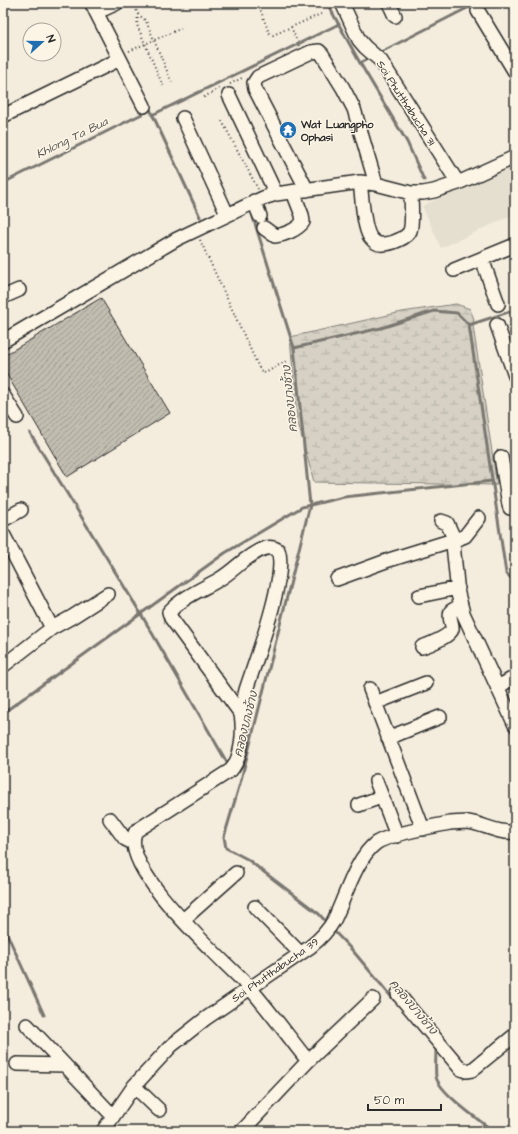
<svg xmlns="http://www.w3.org/2000/svg" width="518" height="1134" viewBox="0 0 518 1134" font-family="'Architects Daughter','Playpen Sans Thai',sans-serif">
  <style>
    .built { fill: #e5dfd0 }
    .wetland { fill: url(#wetland-marsh); stroke: #807e78 }
    .lines { fill: none; stroke-linecap: round; stroke-linejoin: round }
    .stream { stroke: #7a7771; stroke-width: 3 }
    .building { fill: url(#building-hatch); stroke: #2b2b2b }
    .minor-casing { stroke: #2b2b2b; stroke-width: 16 }
    .path { stroke: #2b2b2b; stroke-width: 2; stroke-dasharray: 1 3; stroke-linecap: butt }
    .minor { stroke: #fcf5e5; stroke-width: 13 }
    .labels { text-anchor: middle; dominant-baseline: central; stroke-width: 3; stroke-linejoin: round; paint-order: stroke }
    .street-label { font-size: 11px; fill: #2b2b2b; stroke: #fcf5e5 }
    .poi-label { font-size: 11px; font-weight: bold; fill: #2b2b2b; stroke: #fcf5e5; text-anchor: start }
    .water-label { font-size: 12px; font-style: italic; fill: #595754; stroke: #fcf5e5 }
  </style>
  <defs>
    <pattern id="wetland-marsh" width="20" height="14" patternUnits="userSpaceOnUse"><rect width="20" height="14" fill="#d6d1c4"/><path d="M1 5h8M5 5V1M11 12h8M15 12V8" fill="none" stroke="#b8b4a9"/></pattern>
    <pattern id="building-hatch" width="6" height="6" patternUnits="userSpaceOnUse"><rect width="6" height="6" fill="#c2bdb1"/><path d="M-1 1l2-2M0 6l6-6M5 7l2-2" fill="none" stroke="#9e9a90"/></pattern>
  </defs>
  <rect width="100%" height="100%" fill="#f4edde"/>
  <filter id="ink" filterUnits="userSpaceOnUse"><feTurbulence type="fractalNoise" baseFrequency=".025" numOctaves="2"/><feDisplacementMap in="SourceGraphic" scale="8" xChannelSelector="R" yChannelSelector="G"/><feConvolveMatrix kernelMatrix="1 2 1 2 8 2 1 2 1" color-interpolation-filters="sRGB"/></filter>
  <g filter="url(#ink)">
    <path class="built" d="M515,102v19l-7,-16z
      M515,165v49l-74,34 -19,-42z"/>
    <path class="wetland" d="M456,304l14,5 4,10 -1,7 24,159 -183,-3 -17,-63 -7,-82 112,-25z"/>
    <g class="lines">
      <path class="stream" d="M327,3l33,60 47,79 17,38
        M379,53l98,-50
        M360,63l12,-6
        M149,107l51,110
        M152,115l187,-91
        M3,183l145,-72
        M252,214l42,134 16,157 -69,275 -17,57 2,11 21,11 72,55 8,9
        M469,325l37,248 5,5 4,-1
        M294,348l87,-20 53,-17 23,2 12,12 46,-15
        M30,433l111,181 88,152
        M3,713l222,-160 77,-46 42,-10 148,-16
        M3,925l41,90
        M332,929l21,22 41,49
        M434,1047l2,2c0,9 -1,19 0,28 4,16 43,43 57,54"/>
    </g>
    <path class="building" d="M101,298l69,115 -103,64 -64,-109v-12z"/>
    <g class="lines">
      <defs>
        <path id="minor" d="M91,3l5,7 8,-1 13,-6
          M342,3l17,37 6,7 16,14 77,122
          M389,3l6,13
          M95,10l49,96
          M478,11l37,61
          M229,95l47,99
          M3,116l117,-57
          M183,118l44,96
          M360,182c2,14 3,44 10,55 3,4 8,8 13,7 8,0 24,-6 27,-13 3,-8 1,-29 1,-38
          M307,190l-52,-101 -1,-6 4,-6 53,-25 8,-1 3,3 21,34 11,21 22,75
          M254,201l6,15
          M264,228l11,8c9,-1 22,-6 28,-14l-1,-7 -9,-23
          M482,259l16,45
          M454,270l61,-25
          M3,297l16,-7
          M497,325l18,51
          M3,341l174,-102 86,-41 13,-4 84,-12 16,2 35,9h12l11,-2 24,-8 57,-26
          M3,395l14,22
          M501,457l8,48 1,3 5,1
          M3,520l18,-10
          M441,521l6,2 5,11 6,60 5,19 52,112
          M3,534l49,94
          M337,579l52,-19 71,-22 5,-2 14,-18
          M419,596l39,-8
          M422,647c6,-2 29,-11 30,-18 1,-6 -4,-10 -1,-18l10,-6
          M3,666l49,-38 20,-11 36,-23
          M498,687l17,-10
          M370,689l53,140
          M375,703l51,-20
          M241,714c2,-8 3,-16 5,-24 9,-28 42,-115 32,-140 -5,-3 -10,-3 -15,-1 -18,7 -29,22 -45,31 -17,10 -35,17 -49,32l2,6 70,96c3,18 1,43 -10,56l-95,61c-20,37 89,130 113,156 21,24 39,49 59,74
          M388,738l52,-21
          M376,781l21,55
          M359,805l22,-8
          M110,819l15,20 8,4
          M255,907l45,46
          M183,920l53,-47
          M398,994l63,75 5,2 6,-1 43,-35
          M27,1025l86,91
          M17,1064l48,1
          M134,1086l25,24
          M103,1131l31,-45 37,-40 34,-27 105,-72c10,-8 18,-16 24,-27 11,-22 22,-62 42,-77 12,-8 58,-17 74,-20 5,0 12,-1 18,-1 16,2 30,12 47,10
          M242,1131l66,-70 65,-62"/>
      </defs>
      <use href="#minor" class="minor-casing"/>
      <path class="path" d="M133,3l5,11 8,7 26,62
        M258,3l11,30 4,2 48,-21
        M138,14l-1,11 27,63
        M291,27l8,19
        M129,51l53,-23
        M230,84l14,-7
        M204,97l15,-8
        M222,121l36,68
        M200,240l60,130 5,3 21,-12"/>
      <use href="#minor" class="minor"/>
    </g>
  </g>
  <defs>
    <symbol id="temple-disc" viewBox="-11 -11 22 22"><circle r="9.5" fill="#1f6fb2" stroke="#fcf5e5"/><path d="M0-6L5-2H3V0L6.5 2.5H4V6H1.5V3h-3V6H-4V2.5H-6.5L-3 0V-2H-5Z" fill="#fff"/></symbol>
  </defs>
  <g fill-rule="evenodd">
    <use href="#temple-disc" x="278" y="120" width="20" height="20"/>
  </g>
  <g class="labels">
    <g class="street-label">
      <text transform="translate(406 103) rotate(57)">Soi Phutthabucha 31</text>
      <text transform="translate(275 970) rotate(-35)">Soi Phutthabucha 39</text>
    </g>
    <g class="poi-label">
      <text x="301" y="124">Wat Luangpho<tspan x="301" dy="13">Ophasi</tspan></text>
    </g>
    <g class="water-label">
      <text transform="translate(72 138) rotate(-26)">Khlong Ta Bua</text>
      <text transform="translate(290 399) rotate(-96)">คลองบางช้าง</text>
      <text transform="translate(246 724) rotate(-76)">คลองบางช้าง</text>
      <text transform="translate(413 1007) rotate(50)">คลองบางช้าง</text>
    </g>
  </g>
  <rect width="518" height="1134" fill="none" stroke="#fcf5e5" stroke-width="16"/>
  <rect x="8" y="8" width="502" height="1118" fill="none" stroke="#2b2b2b" stroke-width="1.5" filter="url(#ink)"/>
  <g transform="translate(42 42) rotate(69)"><circle r="19" fill="#fcf5e5" stroke="#a8a49b"/>
  <path d="M0-3L7 15L0 10L-7 15Z" fill="#1f6fb2"/>
  <text y="-6" font-size="11" font-weight="bold" text-anchor="middle" fill="#2b2b2b">N</text>
  </g>
  <path d="M368 1104v6h73v-6" fill="none" stroke="#2b2b2b" stroke-width="2"/>
  <text x="374" y="1104" font-size="12" fill="#2b2b2b" stroke="#fcf5e5" stroke-width="3" paint-order="stroke">50 m</text>
</svg>
